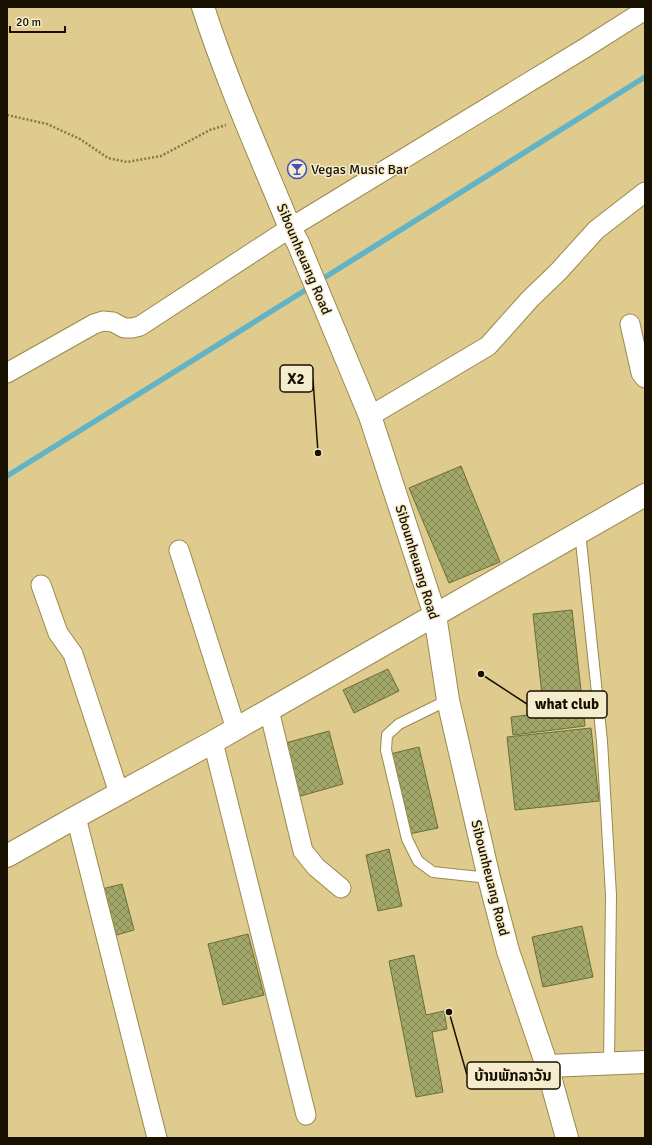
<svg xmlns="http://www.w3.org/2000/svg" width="652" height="1145" viewBox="0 0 652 1145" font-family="Signika,'Noto Sans Lao',sans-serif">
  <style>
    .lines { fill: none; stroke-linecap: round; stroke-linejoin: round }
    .stream { stroke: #62b3c5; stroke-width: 5.5 }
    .building { fill: url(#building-cross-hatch); stroke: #6b6f34 }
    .service-casing { stroke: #9b894c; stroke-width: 12 }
    .minor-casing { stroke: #9b894c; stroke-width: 21 }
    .tertiary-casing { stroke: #9b894c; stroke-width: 24 }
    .path { stroke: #84764d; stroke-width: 2.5; stroke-dasharray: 2 2; stroke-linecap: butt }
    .service { stroke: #fff; stroke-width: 10 }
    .minor { stroke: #fff; stroke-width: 19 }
    .tertiary { stroke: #fff; stroke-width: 22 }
    .labels { text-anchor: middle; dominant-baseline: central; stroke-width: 3; stroke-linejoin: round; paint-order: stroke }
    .poi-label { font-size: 14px; fill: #181100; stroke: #f5ecce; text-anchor: start }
    .street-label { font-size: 14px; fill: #181100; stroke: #f5ecce }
    .leader { fill: none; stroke: #181100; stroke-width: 1.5 }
    .callout-dot { fill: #181100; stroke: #f5ecce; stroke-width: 1.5 }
    .callout { fill: #f5ecce; stroke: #181100; stroke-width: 1.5 }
    .callout-label { font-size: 15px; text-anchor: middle; font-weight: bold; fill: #181100 }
  </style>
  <defs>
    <pattern id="building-cross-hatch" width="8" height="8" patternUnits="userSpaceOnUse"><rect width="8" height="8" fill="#a2a86a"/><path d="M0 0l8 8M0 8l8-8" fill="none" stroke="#838755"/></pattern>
  </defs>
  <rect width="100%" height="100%" fill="#decb8d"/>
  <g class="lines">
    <path class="stream" d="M319,281l326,-204
      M7,476l305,-190"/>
  </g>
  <path class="building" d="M461,466l39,96 -51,21 -40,-95z
    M572,610l13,116 -72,9 -2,-18 33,-4 -11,-99z
    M388,669l11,22 -45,22 -11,-23z
    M591,728l8,73 -84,9 -8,-73z
    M329,731l14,53 -46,13 -15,-53z
    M419,747l19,81 -29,6 -19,-80z
    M389,849l13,57 -24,5 -12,-56z
    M122,884l12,46 -21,6 -11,-47z
    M582,926l11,51 -50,10 -11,-50z
    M248,934l16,61 -41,10 -15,-61z
    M414,955l12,60 18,-4 3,18 -15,3 11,60 -27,5 -27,-136z"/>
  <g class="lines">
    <defs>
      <path id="service" d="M580,532l22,209 9,154 -2,169
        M448,700l-49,24 -12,11 -1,15 21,89 11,22 15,11 56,6"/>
      <path id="minor" d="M630,324l11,49 4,5
        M7,373l87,-49 9,-3 10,1 11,6h8l8,-2 150,-98 295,-180 60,-38
        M370,416l118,-70 42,-47 29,-28 37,-41 49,-38
        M179,550l57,179
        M41,585l17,48 15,21 46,139
        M269,710l34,141 13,16 25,21
        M213,742l93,373
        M76,817l81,321"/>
      <path id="tertiary" d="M203,7c24,75 57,148 87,221l8,15 72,173 65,199 13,85 41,178 19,73 39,115 20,72
        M7,856l69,-39 137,-75 432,-247
        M547,1066l98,-4"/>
    </defs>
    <use href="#service" class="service-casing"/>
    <use href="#minor" class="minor-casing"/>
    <use href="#tertiary" class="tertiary-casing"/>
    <path class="path" d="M7,115l40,9 33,15 28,19 19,4 34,-6 49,-26 16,-5"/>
    <use href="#service" class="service"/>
    <use href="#minor" class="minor"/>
    <use href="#tertiary" class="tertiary"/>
  </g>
  <defs>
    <symbol id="bar-ring" viewBox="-11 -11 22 22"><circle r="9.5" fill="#f5ecce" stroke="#424fc3" stroke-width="1.5"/><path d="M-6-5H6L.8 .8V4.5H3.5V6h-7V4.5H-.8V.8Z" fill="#424fc3"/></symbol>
  </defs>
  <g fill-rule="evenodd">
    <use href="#bar-ring" x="286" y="158" width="22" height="22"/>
  </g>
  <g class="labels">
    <g class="poi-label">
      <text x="311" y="169">Vegas Music Bar</text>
    </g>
    <g class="street-label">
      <text transform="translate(304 259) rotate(67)">Sibounheuang Road</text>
      <text transform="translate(417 562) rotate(73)">Sibounheuang Road</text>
      <text transform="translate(490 878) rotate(76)">Sibounheuang Road</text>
    </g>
  </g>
  <path class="leader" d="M318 453L313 379M481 674L527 704M449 1012L467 1075"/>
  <g class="callout-dot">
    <circle cx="318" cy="453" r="4"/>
    <circle cx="481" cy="674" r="4"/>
    <circle cx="449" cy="1012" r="4"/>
  </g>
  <g class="callout">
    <rect x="280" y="365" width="33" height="27" rx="4"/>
    <rect x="527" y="691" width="80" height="27" rx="4"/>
    <rect x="467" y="1062" width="93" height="27" rx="4"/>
  </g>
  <g class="callout-label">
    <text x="296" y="384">X2</text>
    <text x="567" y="709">what club</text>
    <text x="513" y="1081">ບ້ານພັກລາວັນ</text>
  </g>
  <rect width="652" height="1145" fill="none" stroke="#181100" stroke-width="16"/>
  <path d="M10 26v6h55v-6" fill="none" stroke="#181100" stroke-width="2"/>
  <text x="16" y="26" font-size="12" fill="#181100" stroke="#f5ecce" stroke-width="3" paint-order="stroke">20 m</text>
</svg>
